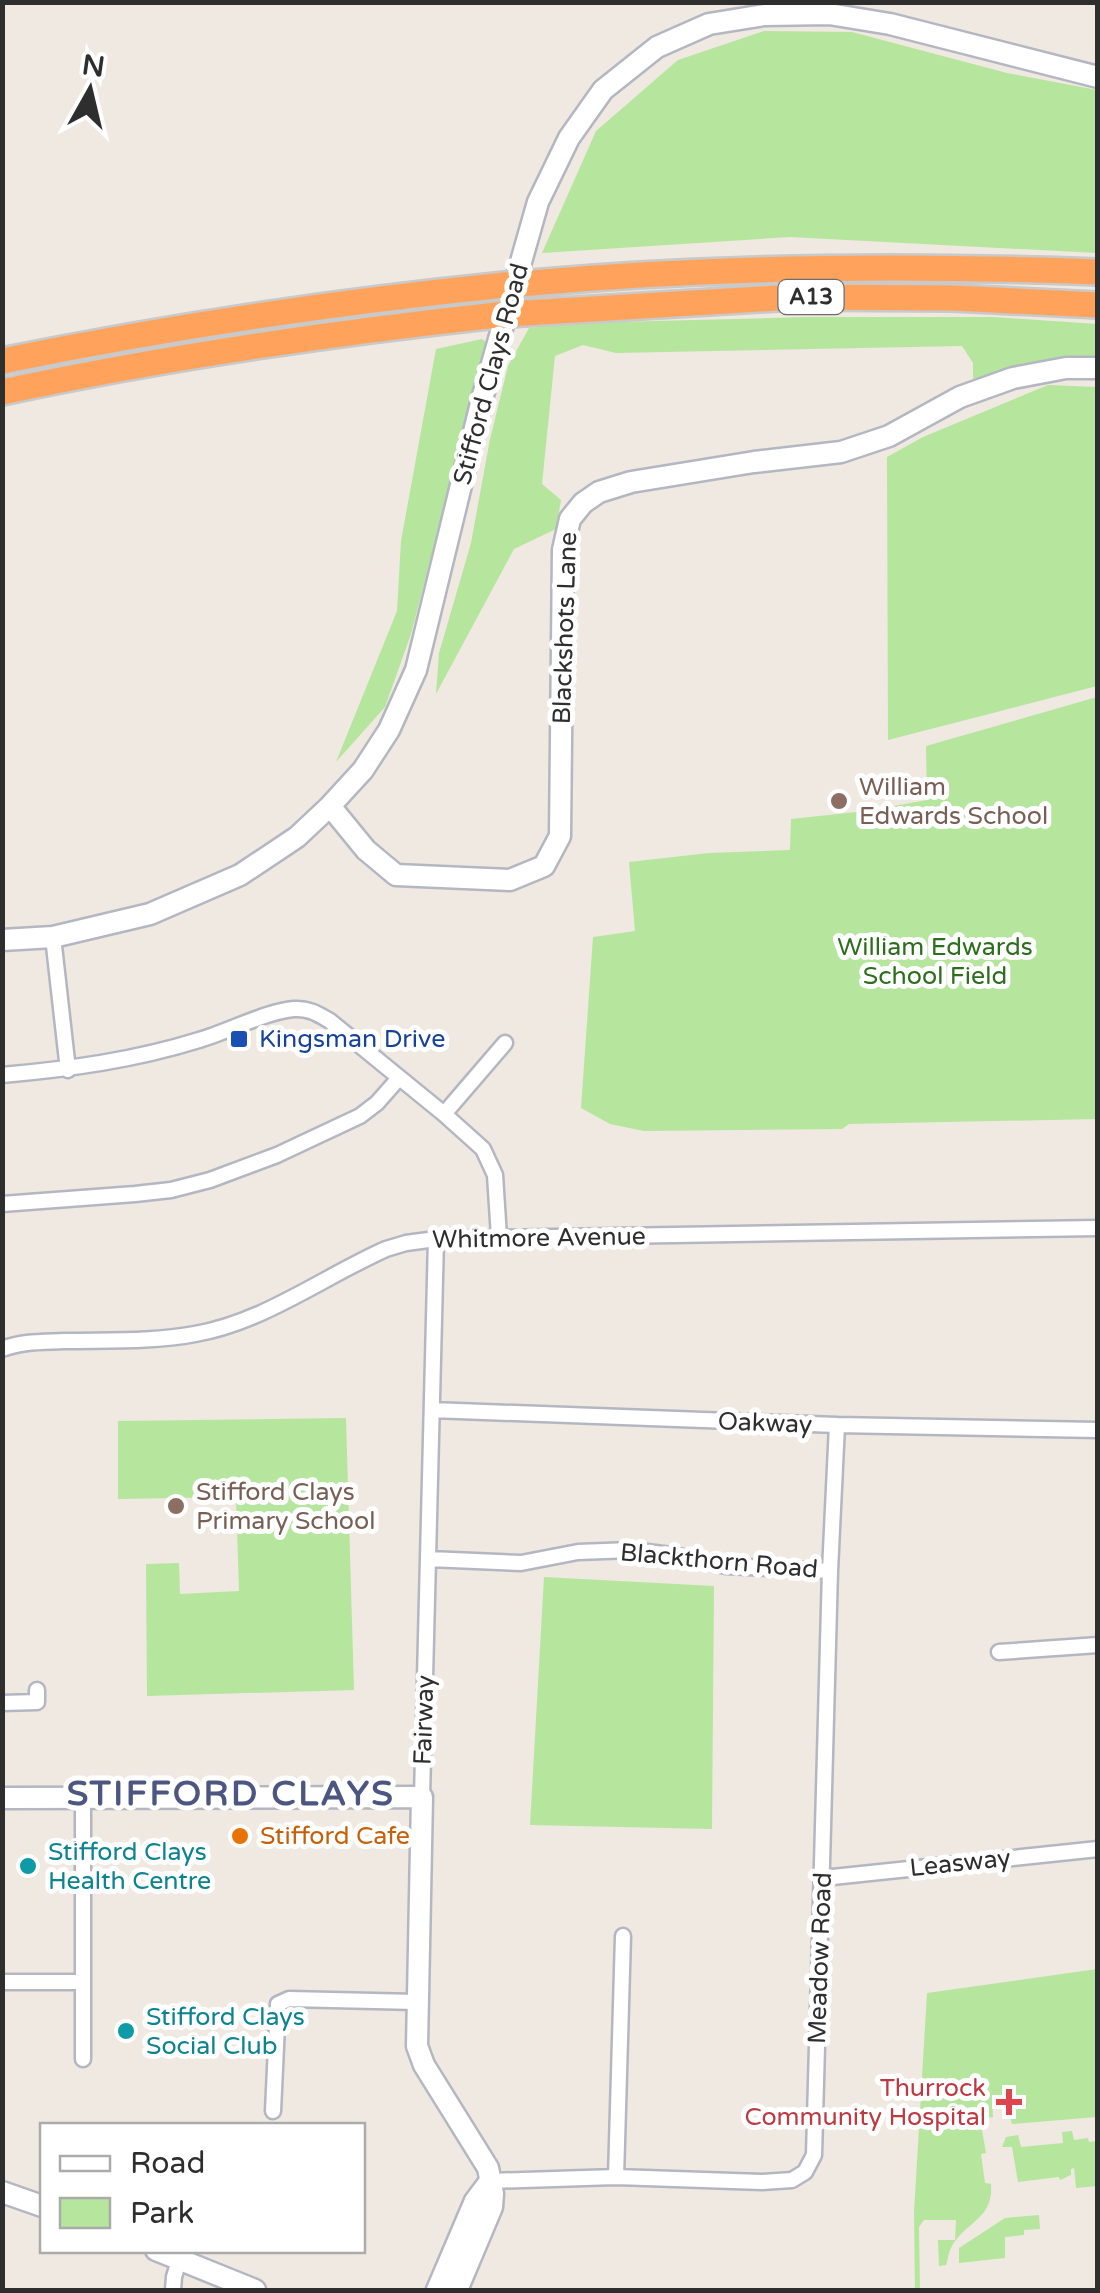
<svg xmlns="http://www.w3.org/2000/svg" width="1100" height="2293" viewBox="0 0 1100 2293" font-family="'Varela Round',sans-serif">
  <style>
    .green { fill: #b6e59e }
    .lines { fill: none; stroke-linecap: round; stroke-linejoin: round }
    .street-casing { stroke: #b4b7c1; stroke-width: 19 }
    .secondary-casing { stroke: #b4b7c1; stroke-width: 25 }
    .highway-casing { stroke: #c9c9c9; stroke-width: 30 }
    .street { stroke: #fff; stroke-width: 14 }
    .secondary { stroke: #fff; stroke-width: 20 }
    .highway { stroke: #ffa35c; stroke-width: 25 }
    .highway-bridge-casing { stroke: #c9c9c9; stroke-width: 30; stroke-linecap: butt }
    .highway-bridge { stroke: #ffa35c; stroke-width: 25 }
    .education-dot { fill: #8d6e63; stroke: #fff; stroke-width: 4 }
    .transit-dot { fill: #1a4fb4; stroke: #fff; stroke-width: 4 }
    .food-dot { fill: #e8710a; stroke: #fff; stroke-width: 4 }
    .culture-dot { fill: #0f9aa8; stroke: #fff; stroke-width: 4 }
    .health-dot { fill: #e0444e; stroke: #fff; stroke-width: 4 }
    .labels { text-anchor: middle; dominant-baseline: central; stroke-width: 10; stroke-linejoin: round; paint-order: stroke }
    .shield { fill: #fff; stroke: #6d6d6d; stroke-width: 2.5 }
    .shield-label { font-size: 22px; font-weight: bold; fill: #2e2e2e }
    .street-label { font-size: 25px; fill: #2e2e2e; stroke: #fff }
    .education-label { font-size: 25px; fill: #785e54; stroke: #fff; text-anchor: start }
    .park-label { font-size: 25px; fill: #2c6e1b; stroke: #fff }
    .transit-label { font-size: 25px; fill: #164399; stroke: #fff; text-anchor: start }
    .food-label { font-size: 25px; fill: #c56008; stroke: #fff; text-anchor: start }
    .culture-label { font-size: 25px; fill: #0d838f; stroke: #fff; text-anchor: start }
    .health-label { font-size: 25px; fill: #be3a42; stroke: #fff; text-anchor: end }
    .district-label { font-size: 35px; font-weight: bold; letter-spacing: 2.5px; fill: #4d5680; stroke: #fff }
  </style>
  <rect width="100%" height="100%" fill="#efe9e1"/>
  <path class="green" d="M764,31l88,1 155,41 90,17v163l-307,-16 -248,16 54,-122 82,-71z
    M808,317h186l103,7v38h-36l-88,17v-16l-11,-17 -346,7 -33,-8 -28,11 -13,128 19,16 -5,29 -42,20 -78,145 3,-41 32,-110 19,-104 18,-73 21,-38 45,-5z
    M482,339l5,4 -5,19 -71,272 -26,73 -49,55 61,-151 4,-70 35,-192z
    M1048,385l49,2v299l-209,54 -1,-283 36,-20z
    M1097,697v422l-248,5 -7,5 -198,2 -34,-7 -29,-16 12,-171 42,-6 -6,-69 80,-9 81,-3 1,-31 75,-8 61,-11 -1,-54z
    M346,1418l8,272 -207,6 -1,-132 33,-1 1,31 59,-3 -3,-94 -118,2v-78z
    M544,1577l170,9 -2,243 -182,-4z
    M1097,1969v148l-85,7 -6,-27h-5v4l-9,2 1,14 -13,2 6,34 -5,1 4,29 6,1c3,36 -27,38 -40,64 -3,6 -3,12 -5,17l-7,1 -1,-26h17l1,-20h-32l-5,7 1,63h-5l-1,-78 13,-219z
    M1072,2131l2,9 14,-2 1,4 8,-1v45l-21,2 -2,-20 -3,1v6l-11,5 -1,-3 -41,5 -6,-35h-10l4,-10 12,-2 3,12 42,-4 -1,-11z
    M1039,2215l1,14 -16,1v5l-19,2v21l-46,5v-15l46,-30z"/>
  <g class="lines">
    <defs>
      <path id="street" d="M53,937l15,133
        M2,1075c68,-6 133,-15 197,-35 28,-8 68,-29 95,-31 15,-1 24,5 36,12l114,93 39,35 12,26 4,62
        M444,1114l61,-71
        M2,1204l133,-10 36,-4 39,-10 67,-25 83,-39 17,-13 22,-25
        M2,1349c20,-8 41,-7 62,-8 43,-1 89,1 131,-7 69,-12 128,-57 191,-85l20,-6 30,-4 662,-11
        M432,1410l405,15 261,5
        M429,1559l92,4 57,-11 53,-2 48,6 47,10 104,5
        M999,1652l99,-7
        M2,1703l35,-1v-12
        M422,1797l14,-558
        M823,1878l275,-29
        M2,1982h80
        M83,2059v-261
        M273,2111l5,-107 11,-5 128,3
        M616,2177l7,-241
        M490,2181l126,-4 146,5 30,-2 13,-8 9,-17 16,-584 7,-146
        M173,2290l1,-13 5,-17"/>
      <path id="secondary" d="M330,806l36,44 30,25 114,5 34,-14 16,-30 3,-286 7,-31 13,-16 16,-11 32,-10 123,-20 87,-10 48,-16 71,-39 53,-19 53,-10h32
        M2,940l51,-3 97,-23 90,-39 57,-38 33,-31 33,-36 26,-40 27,-60 66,-271 56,-197 31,-64 34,-48 54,-43 52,-23 55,-9 65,-1 61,10 208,53
        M2,1798l420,-1 -5,249 7,19 64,103 5,26 -1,13 -35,83
        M2,2192l40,14
        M156,2250l99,40
        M437,2290l38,-89 15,-20"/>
      <path id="highway" d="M531,283c189,-17 377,-18 567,-11
        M525,313l269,-16 159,1 145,7
        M2,361c167,-34 334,-59 503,-76
        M2,392c164,-35 329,-59 495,-77"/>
    </defs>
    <use href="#street" class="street-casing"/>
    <use href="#secondary" class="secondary-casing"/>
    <use href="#highway" class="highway-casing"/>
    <use href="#street" class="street"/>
    <use href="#secondary" class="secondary"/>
    <use href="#highway" class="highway"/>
    <defs>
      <path id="highway-bridge" d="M505,285l26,-2
        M497,315l28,-2"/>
    </defs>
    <use href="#highway-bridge" class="highway-bridge-casing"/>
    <use href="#highway-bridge" class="highway-bridge"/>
  </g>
  <g class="education-dot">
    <circle cx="839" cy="801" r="10"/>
    <circle cx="176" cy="1506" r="10"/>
  </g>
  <rect class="transit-dot" x="229" y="1029" width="20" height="20" rx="5"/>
  <circle class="food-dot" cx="240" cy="1836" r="10"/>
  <g class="culture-dot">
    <circle cx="28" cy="1866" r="10"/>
    <circle cx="126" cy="2031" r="10"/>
  </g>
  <path class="health-dot" d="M1004 2087h10v10h10v10h-10v10h-10v-10h-10v-10h10z"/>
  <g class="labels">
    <rect class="shield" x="778.5" y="280" width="65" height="34" rx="8"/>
    <g class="shield-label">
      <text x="811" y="297">A13</text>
    </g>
    <g class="street-label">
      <text transform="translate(491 374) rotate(-75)">Stifford Clays Road</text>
      <text transform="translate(565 628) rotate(-88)">Blackshots Lane</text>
      <text transform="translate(539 1238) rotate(-1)">Whitmore Avenue</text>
      <text transform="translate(765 1423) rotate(2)">Oakway</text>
      <text transform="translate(719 1561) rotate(5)">Blackthorn Road</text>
      <text transform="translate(424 1720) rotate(-88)">Fairway</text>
      <text transform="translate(960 1863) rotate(-6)">Leasway</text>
      <text transform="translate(820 1958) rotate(-88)">Meadow Road</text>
    </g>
    <g class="education-label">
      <text x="859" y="787">William<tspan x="859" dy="29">Edwards School</tspan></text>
      <text x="196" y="1492">Stifford Clays<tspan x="196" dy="29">Primary School</tspan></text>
    </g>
    <g class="park-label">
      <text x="935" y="947">William Edwards<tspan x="935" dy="29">School Field</tspan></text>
    </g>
    <g class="transit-label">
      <text x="259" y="1039">Kingsman Drive</text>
    </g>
    <g class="food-label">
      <text x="260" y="1836">Stifford Cafe</text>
    </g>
    <g class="culture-label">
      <text x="48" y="1852">Stifford Clays<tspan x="48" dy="29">Health Centre</tspan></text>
      <text x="146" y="2017">Stifford Clays<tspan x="146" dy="29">Social Club</tspan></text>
    </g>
    <g class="health-label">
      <text x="986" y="2088">Thurrock<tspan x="986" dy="29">Community Hospital</tspan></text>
    </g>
    <g class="district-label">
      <text x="231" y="1794">STIFFORD CLAYS</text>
    </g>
  </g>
  <rect width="1100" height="2293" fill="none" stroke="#2e2e2e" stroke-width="10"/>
  <rect x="40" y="2123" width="325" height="130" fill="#ffffff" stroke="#ababab" stroke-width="2.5"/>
  <rect x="60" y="2156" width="50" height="15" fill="#ffffff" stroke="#ababab" stroke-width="2.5"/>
  <text x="130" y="2173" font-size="30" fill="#2e2e2e">Road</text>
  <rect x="60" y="2198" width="50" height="30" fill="#b6e59e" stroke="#ababab" stroke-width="2.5"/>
  <text x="130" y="2223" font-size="30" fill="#2e2e2e">Park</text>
  <g transform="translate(90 90) rotate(8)" stroke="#ffffff" stroke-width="8" paint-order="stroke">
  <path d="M0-8L18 38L0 25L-18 38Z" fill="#2e2e2e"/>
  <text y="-15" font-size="28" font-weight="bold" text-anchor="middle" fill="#2e2e2e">N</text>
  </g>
</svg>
